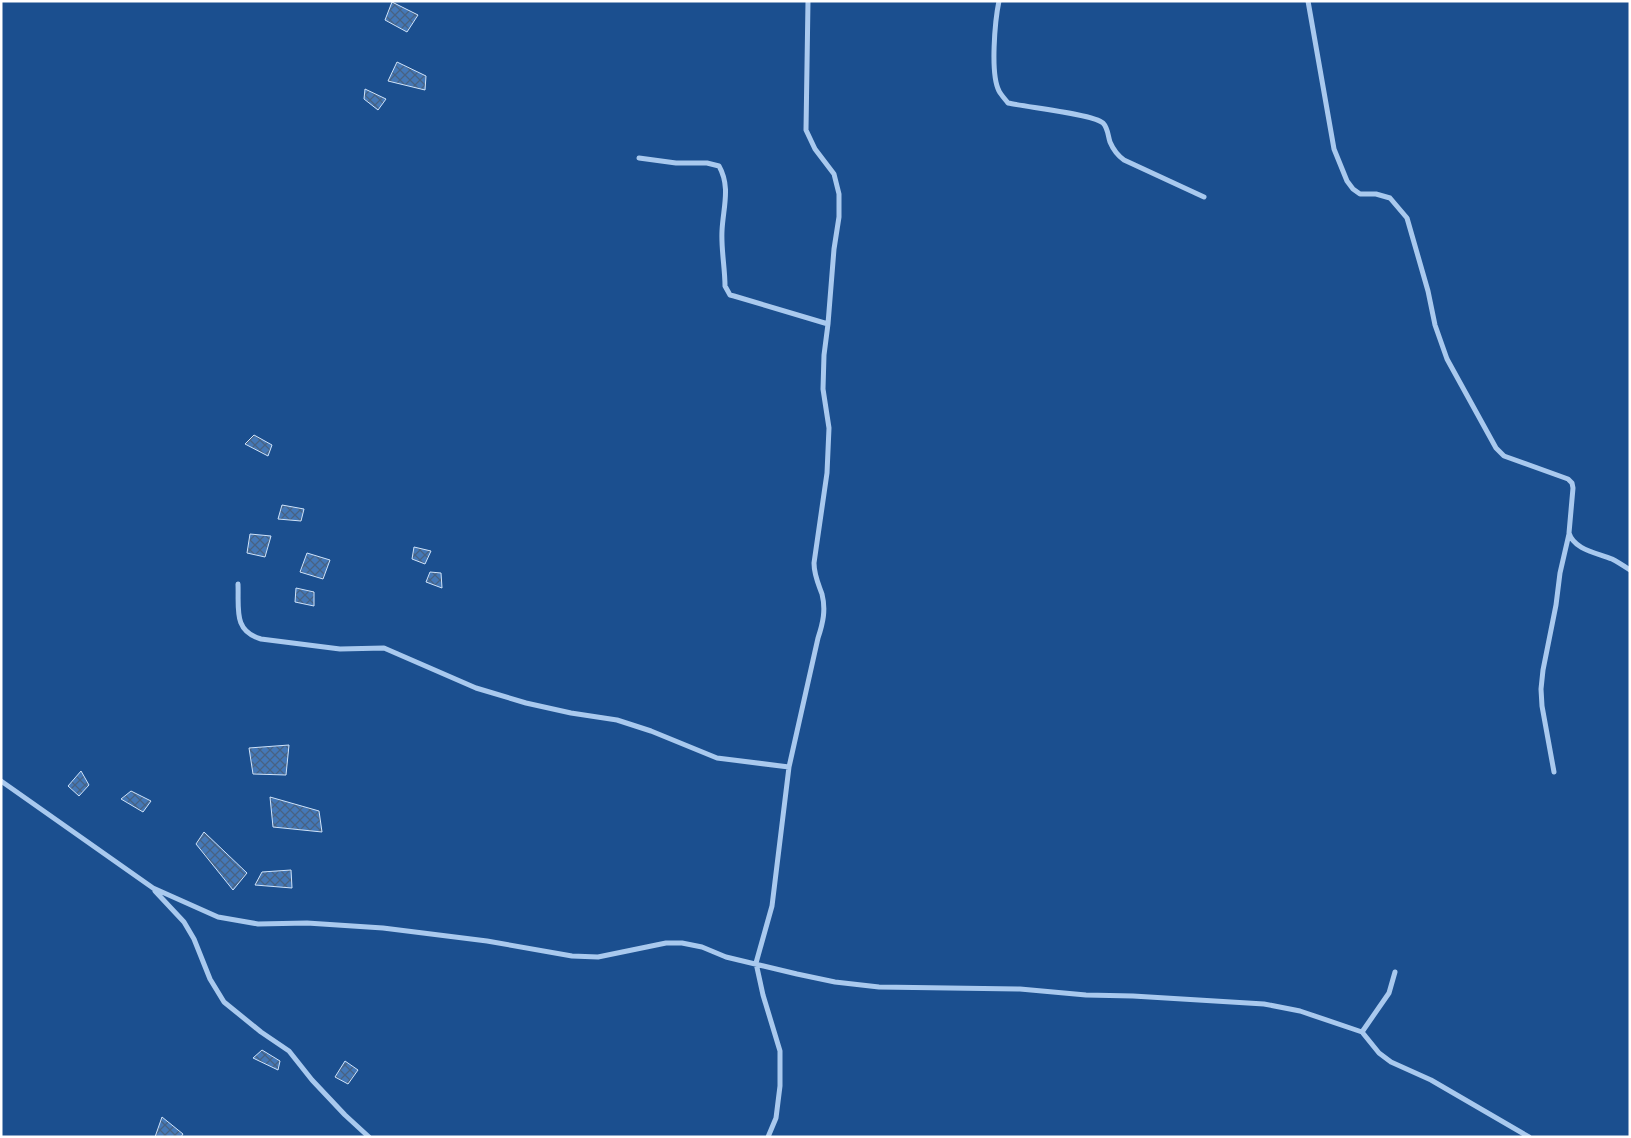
<svg xmlns="http://www.w3.org/2000/svg" width="1631" height="1138" viewBox="0 0 1631 1138" font-family="'PT Sans',sans-serif">
  <style>
    .building { fill: url(#building-cross-hatch); stroke: #cfe3fa }
    .lines { fill: none; stroke-linecap: round; stroke-linejoin: round }
    .minor { stroke: #a9c9ee; stroke-width: 5 }
  </style>
  <defs>
    <pattern id="building-cross-hatch" width="8" height="8" patternUnits="userSpaceOnUse" patternTransform="scale(1.25)"><rect width="8" height="8" fill="#4478b7"/><path d="M0 0l8 8M0 8l8-8" fill="none" stroke="#486282"/></pattern>
  </defs>
  <rect width="100%" height="100%" fill="#1b4f8f"/>
  <path class="building" d="M392,2l26,13 -11,17 -22,-12z
    M397,62l29,14 -1,14 -37,-9z
    M365,89l21,10 -8,11 -14,-11z
    M254,435l18,10 -4,11 -23,-12z
    M282,505l22,4 -3,12 -23,-2z
    M250,534l21,2 -6,21 -18,-4z
    M414,547l17,4 -6,13 -13,-5z
    M307,553l23,7 -7,19 -23,-7z
    M430,572l11,1 1,15 -16,-6z
    M296,588l18,4v14l-19,-4z
    M289,745l-3,30 -33,-1 -4,-26z
    M81,771l8,14 -10,11 -11,-10z
    M131,791l20,10 -8,11 -22,-13z
    M270,797l49,14 3,21 -49,-5z
    M204,832l43,41 -14,17 -37,-46z
    M291,870l1,18 -37,-3 7,-13z
    M262,1050l18,11 -2,9 -25,-12z
    M345,1061l13,9 -10,14 -13,-7z
    M162,1117l21,17 -2,3h-26z"/>
  <g class="lines">
    <path class="minor" d="M999,1c-4,19 -9,73 0,90 2,4 6,8 9,12 17,4 86,11 95,20 5,5 5,13 7,19 3,7 7,13 14,18l80,37
      M1308,1l26,148 13,32 6,8 7,5h16l14,4 17,20 21,73 7,34 12,34 49,89 8,8 64,23 4,4 1,5 -4,45c5,17 29,20 43,26 6,3 12,7 18,11
      M639,158l37,5h31l12,3c12,21 4,42 3,65 -1,18 3,37 3,55l5,9 4,1 94,28
      M238,584c1,25 -5,47 23,55l79,10 44,-1 92,40 50,15 45,10 46,7 34,11 66,27 72,9
      M1554,772l-12,-66 -1,-17 2,-19 13,-65 4,-32 9,-39
      M1,781l152,107 65,29 40,7 49,-1 76,5 104,13 85,15 26,1 68,-14h16l20,4 24,10 71,17 38,8 44,5 141,2 66,6 47,1 131,8 36,7 62,21 17,21 12,9 40,18 98,57
      M155,891l29,31 10,17 16,40 14,23 37,30 28,19 23,29 33,35 24,22
      M1362,1032l27,-39 6,-21
      M768,1137l8,-19 4,-32v-35l-17,-56 -7,-32 16,-57 17,-139 29,-129c5,-15 8,-28 4,-44 -4,-11 -8,-19 -8,-31l13,-90 2,-45 -6,-39 1,-34 4,-31 6,-75 5,-32v-23l-5,-20 -19,-25 -9,-19 2,-129"/>
  </g>
  <rect width="1631" height="1138" fill="none" stroke="#ffffff" stroke-width="5"/>
</svg>
